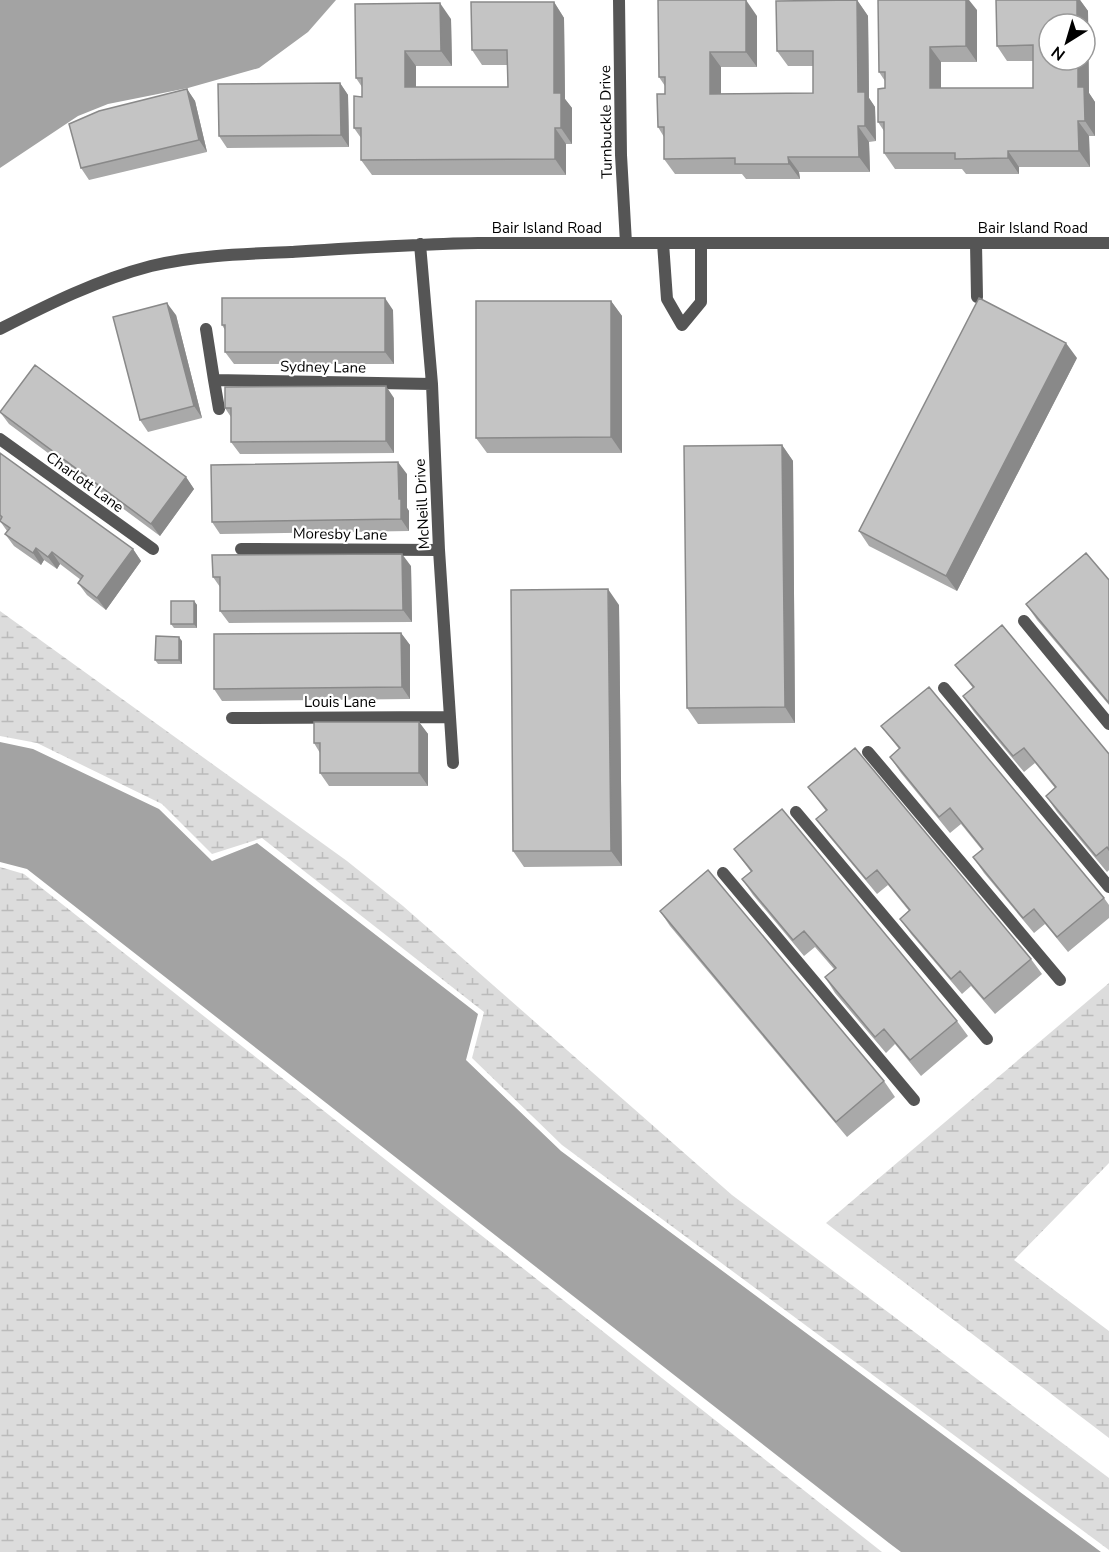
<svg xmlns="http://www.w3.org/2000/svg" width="1109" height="1552" viewBox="0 0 1109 1552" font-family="'Nunito Sans',sans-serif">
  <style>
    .wetland { fill: url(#wetland-marsh) }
    .water { fill: #a3a3a3 }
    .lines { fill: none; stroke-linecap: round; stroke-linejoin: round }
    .service { stroke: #555; stroke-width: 12 }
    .minor { stroke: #555; stroke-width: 12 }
    .wall { fill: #a9a9a9 }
    .shaded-wall { fill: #898989 }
    .building { fill: #c4c4c4; stroke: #898989; stroke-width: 1.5 }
    .labels { text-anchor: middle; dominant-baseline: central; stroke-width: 4.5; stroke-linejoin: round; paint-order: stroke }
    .street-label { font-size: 15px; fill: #000; stroke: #fff }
  </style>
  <defs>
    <pattern id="wetland-marsh" width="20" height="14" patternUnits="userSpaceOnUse" patternTransform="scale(1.5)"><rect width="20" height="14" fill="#dcdcdc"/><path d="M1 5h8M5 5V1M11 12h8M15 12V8" fill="none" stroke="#bbb"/></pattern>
  </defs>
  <rect width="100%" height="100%" fill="#fff"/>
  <path class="wetland" d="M0,611l347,250 56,45 329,289 377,283v72l-547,-405 -90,-87 12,-46 -222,-174 -50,16 -50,-50 -125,-61 -37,-7z
    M0,867l24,7 858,678h-882z
    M1109,983v180l-95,97 95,71v107l-283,-215z"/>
  <path class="water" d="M0,0h336l-28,32 -49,36 -71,20 -80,16 -30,12 -78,52z
    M0,742l33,7 126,60 53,52 45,-18 221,171 -12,46 95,91 540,401h-200l-12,-9 -862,-674 -27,-7z"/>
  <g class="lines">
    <path class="service" d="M663,243l4,56 15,26 19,-23v-59
      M976,243l1,54
      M1024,621l85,103
      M944,688l165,199
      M868,752l192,228
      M796,812l191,227
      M723,873l191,227"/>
    <path class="minor" d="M619,0l2,155 5,88
      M420,244l12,140 7,166 14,213
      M0,329c49,-25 97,-49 151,-63 46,-11 93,-12 140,-14 63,-4 125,-8 187,-9h631
      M206,329l8,51 218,4
      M214,380l5,29
      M0,439l153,110
      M241,549l198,1
      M232,718l217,-1"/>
  </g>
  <path class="wall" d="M857,0l11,16 1,82 6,9 1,34 -7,1 1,30h-71l1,7h-54l-4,-5h-67l-11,-15v-22l-6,-10 7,-33v-8l-6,-9 98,-61v51h-36v27l92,-1v-27h-25l-11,-15z
    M996,0h84l8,11 1,82 6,9v34h-6l1,31h-71v7h-53l-4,-5h-67l-11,-16v-22l-6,-9 7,-34v-7l-6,-9 98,-62v52h-36v26h92v-27h-26l-10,-15z
    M554,2l10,16 1,81 7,9v36h-6v31h-194l-11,-15v-22l-7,-10 8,-31v-10l-6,-9 95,-59 1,47h-36v21h92l-1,-22h-25l-10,-15z
    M340,83l8,12 1,52 -122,1 -8,-12z
    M187,89l8,12 12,51 -118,28 -8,-12z
    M611,301l11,15v137h-135l-11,-15z
    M393,310l1,54h-160l-9,-12v-22l-3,-5z
    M176,315l26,103 -54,14 -8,-12z
    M1077,358l-120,233 -88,-45 -10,-15z
    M394,398v55l-154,1 -9,-12v-25l-6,-9z
    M0,412l186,65 8,12 -34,47 -151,-112z
    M782,445l11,16 2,262 -97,1 -11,-16z
    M0,453l133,96 8,12 -35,49 -19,-15 -9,-12 3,-3 -21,-16 -3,5 -13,-9 -3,5 -27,-19 -9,-12 2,-3 -7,-10z
    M407,474v34l2,3v20l-189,3 -8,-12z
    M411,566l1,56 -183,1 -9,-12v-24l-7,-10z
    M1109,580v125l-72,-85 -11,-16z
    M194,601l3,4v23h-23l-3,-4z
    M619,605l3,261 -98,1 -11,-16z
    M401,633l9,12v54l-188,2 -8,-12z
    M182,641v23h-24l-3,-4z
    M955,665l154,89v116l-2,2 -50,-60 -11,-16 9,-8 -20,-25 -11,9 -50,-60 -11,-16 10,-8z
    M419,722l9,12v52h-99l-9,-13v-20l-6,-10z
    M881,726l223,172 5,7v13l-41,34 -23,-28 -11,9 -50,-60 -11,-16 9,-7 -21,-26 -11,9 -49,-60 -11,-16 9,-8z
    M808,787l223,172 11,15 -47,40 -24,-28 -9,8 -51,-60 -11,-15 9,-8 -21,-26 -11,9 -50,-60 -11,-15 10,-8z
    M734,849l223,172 11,15 -47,40 -26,-32 -9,9 -51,-60 -10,-16 9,-8 -19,-22 -11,9 -51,-61 -11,-16 9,-7z
    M660,911l224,170 11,16 -48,40 -177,-211z"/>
  <path class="shaded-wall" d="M746,0l11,16v51l-11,-15z
    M857,0l11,16 1,82 6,9 1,34 -11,-15 -7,-34z
    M966,0h3l8,10v52l-11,-16z
    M1077,0h3l8,11 1,82 6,9v34l-10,-15 -7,-34v-27h7v-36h-8z
    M554,2l10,16 1,81 7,9v36l-11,-16 -7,-35z
    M440,3l11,16 1,47 -11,-15z
    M930,47l11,15v42l-11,-16z
    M405,51l11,15v36l-11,-15z
    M710,52l11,15v42l-11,-15z
    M340,83l8,12 1,52 -8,-12z
    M187,89l8,12 12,51 -8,-12z
    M1078,121l11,15 1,31 -11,-16z
    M858,126l11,16 1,30 -11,-15z
    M555,128l11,16v31l-11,-16z
    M1008,151l11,16v7l-11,-16z
    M788,157l11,15 1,7 -11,-15z
    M385,298l8,12 1,54 -9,-12z
    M611,301l11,15v137l-11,-16z
    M167,303l9,12 26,103 -8,-12z
    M1066,343l11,15 -120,233 -11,-15z
    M386,386l8,12v55l-8,-12z
    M782,445l11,16 2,262 -10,-16z
    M398,462l9,12v34l2,3v20l-8,-12 -2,-20z
    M186,477l8,12 -34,47 -9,-12z
    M36,548l8,12 -3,5 -8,-12z
    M133,549l8,12 -35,49 -9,-12z
    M52,552l8,12 -3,5 -9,-12z
    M402,554l9,12 1,56 -9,-12z
    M608,589l11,16 3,261 -11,-15z
    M194,601l3,4v23l-3,-4z
    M401,633l9,12v54l-8,-12z
    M179,637l3,4v23l-3,-4z
    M419,722l9,12v52l-9,-13z"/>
  <path class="building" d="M658,0h88v52h-36v42l103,-1v-42h-36l-1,-50 81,-1 1,92h7v34h-7l1,31h-71l1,7h-54v-6l-71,1v-32h-6l-1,-33h8v-17h-6z
    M878,0h88v46l-36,1v41h103v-43l-36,1 -1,-46h81v24h-28v36h29v27h6l1,34h-7l1,30h-71v7l-53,1v-6h-71v-31h-6v-33l7,-1v-16h-6z
    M471,2h83v91h7v35h-6v31l-194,1v-32h-7v-32l8,1v-19h-6l-1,-74 85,-1 1,48h-36v36h103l-1,-37h-35z
    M340,83l1,52 -122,1 -1,-52z
    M187,89l12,51 -118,28 -12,-44 30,-13z
    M222,298h163v54h-160v-27h-3z
    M979,298l87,45 -120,233 -87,-45z
    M476,301h135v136l-135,1z
    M167,303l27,103 -54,14 -27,-103z
    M35,365l151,112 -35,47 -151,-112z
    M386,386v55l-155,1v-34h-6v-21z
    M782,445l3,262 -98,1 -3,-262z
    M0,453l133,96 -36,49 -19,-15 5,-7 -31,-24 -4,5 -12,-9 -3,5 -28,-19 5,-6 -10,-7 2,-4 -2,-2z
    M398,462l1,37h2v20l-189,3 -1,-57z
    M1086,553l23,27v123l-83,-99z
    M402,554l1,56 -183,1v-34h-7l-1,-22z
    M608,589l3,262h-98l-2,-261z
    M171,601h23v23h-23z
    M1002,625l107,129v96l-2,-3 -11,9 -50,-60 10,-9 -32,-39 -11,8 -50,-60 11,-9 -19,-22z
    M401,633l1,54 -188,2v-55z
    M156,636l23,1v23h-24z
    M929,687l175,211 -47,39 -23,-28 -11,9 -50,-61 10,-8 -33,-41 -11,9 -49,-60 10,-9 -19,-22z
    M314,722h105v51h-99v-30h-6z
    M855,748l176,211 -47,40 -24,-28 -9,8 -51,-60 10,-9 -33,-40 -11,9 -50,-60 11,-9 -19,-23z
    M782,809l175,212 -47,39 -26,-31 -9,8 -50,-60 11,-9 -32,-37 -11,9 -51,-61 10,-8 -18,-22z
    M708,870l176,211 -48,41 -176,-211z"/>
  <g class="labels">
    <g class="street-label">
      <text transform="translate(606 122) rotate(-91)">Turnbuckle Drive</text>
      <text x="547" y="228">Bair Island Road</text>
      <text x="1033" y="228">Bair Island Road</text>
      <text transform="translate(323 367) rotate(1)">Sydney Lane</text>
      <text transform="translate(85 482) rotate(36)">Charlott Lane</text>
      <text transform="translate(422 504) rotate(-93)">McNeill Drive</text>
      <text transform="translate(340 534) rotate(1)">Moresby Lane</text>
      <text x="340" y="702">Louis Lane</text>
    </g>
  </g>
  <g transform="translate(1067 42) rotate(217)"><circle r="28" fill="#ffffff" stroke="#999999" stroke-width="1.5"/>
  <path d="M0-4.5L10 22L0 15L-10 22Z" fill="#000000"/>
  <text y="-9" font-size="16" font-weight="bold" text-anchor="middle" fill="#000000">N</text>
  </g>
</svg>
